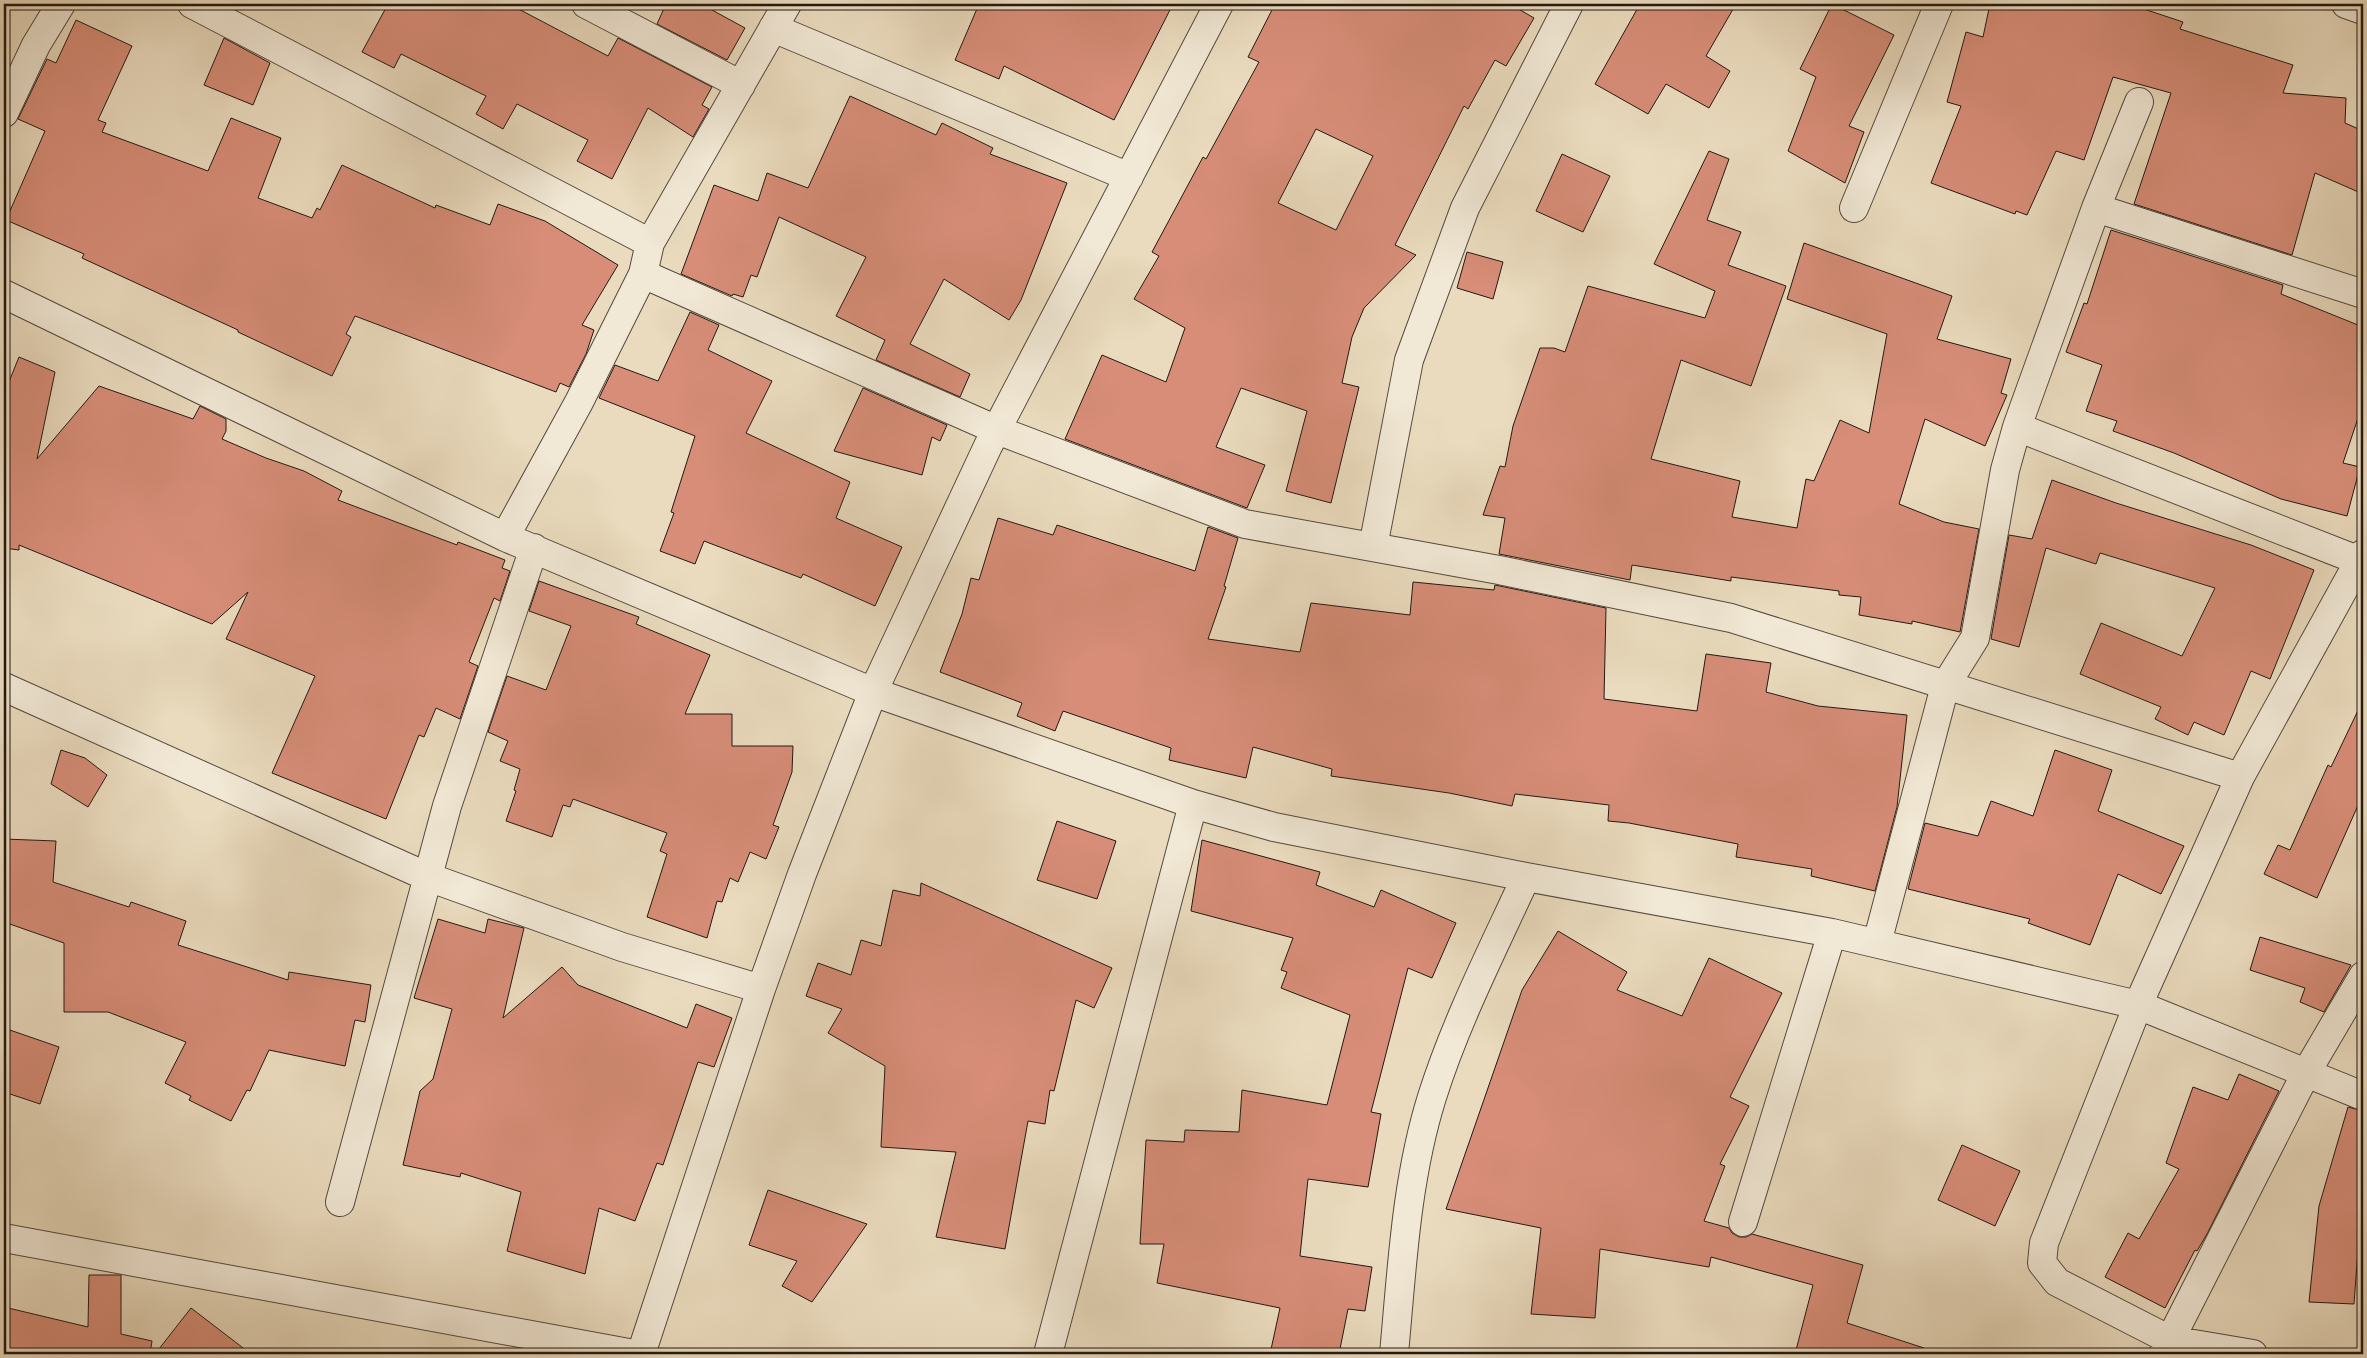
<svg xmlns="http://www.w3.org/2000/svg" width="2367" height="1358" viewBox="0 0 2367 1358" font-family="'Old Standard TT',serif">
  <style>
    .building { fill: #d78d78; stroke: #231912; fill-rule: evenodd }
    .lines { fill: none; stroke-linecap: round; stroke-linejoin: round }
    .minor-casing { stroke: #554a3d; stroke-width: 30 }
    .minor { stroke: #f1e8d5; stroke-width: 28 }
  </style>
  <rect width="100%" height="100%" fill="#eadbbe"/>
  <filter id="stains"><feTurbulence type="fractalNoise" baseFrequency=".004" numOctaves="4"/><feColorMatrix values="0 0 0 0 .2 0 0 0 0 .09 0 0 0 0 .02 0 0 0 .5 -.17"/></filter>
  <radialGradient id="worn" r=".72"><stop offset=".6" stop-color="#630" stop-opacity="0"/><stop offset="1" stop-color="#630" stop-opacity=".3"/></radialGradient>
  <path class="building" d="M388,4h121l99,52 10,-18 94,49 -10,18 7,4 -16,28 -45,-29 -36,71 -35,-18 11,-21 -71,-36 -14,25 -27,-15 10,-18 -85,-42 -7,14 -32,-16z
    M666,4h35l44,24 -18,32 -70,-36z
    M979,4h194l-59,116 -110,-54 -5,13 -44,-19z
    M1275,4h235l24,14 -28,48 -11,-6 -27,49 -4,-3 -69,139 21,10 -52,53 -12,29 -10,46 17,4 -28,116 -45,-12 21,-80 -66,-23 -25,59 49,18 -18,43 -182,-69 37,-84 64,27 19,-54 -51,-29 25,-43 -7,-4 51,-95 3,2 53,-97 -11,-5zM1316,129l57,27 -37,74 -58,-27z
    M1640,4h96l-30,52 24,15 -21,37 -43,-24 -18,30 -53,-30z
    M1832,4l62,31 -45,91 15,6 -19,51 -57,-32 28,-74 -16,-8z
    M1990,4h139l54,18 -3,7 113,36 -10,28 63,5 -1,25 18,8v63l-48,-21 -23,82 -158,-51 37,-111 -58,-16 -29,83 -28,-9 -29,64 -11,-4 -1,3 -84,-31 30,-77 -14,-4 19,-70 17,5z
    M76,20l56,26 -34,74 8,3 -4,9 106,39 23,-53 50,20 -23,60 54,20 5,-10 3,2 22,-45 93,43 1,-3 54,20 8,-21 47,17 73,44 -36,60 12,5 -8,24 -17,33 -9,-4 -4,9 -201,-76 -9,18 5,3 -19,39 -94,-44v-2l-156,-72 2,-4 -78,-34 39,-89 -27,-12 29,-60 9,4z
    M224,38l46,25 -17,42 -49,-20z
    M850,96l86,39 6,-12 51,25 -3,6 77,29 -46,117 -12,20 -65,-41 -34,65 60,30 -10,23 -84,-37 9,-20 -49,-24 30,-59 -87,-40 -22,60 -6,-2 -8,22 -10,-3 -1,2 -51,-22 33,-89 44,16 9,-28 41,15z
    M1709,151l20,8 -22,61 34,12 -13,33 58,21 -35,100 -70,-26 -30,99 89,22 -8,36 65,11 9,-49 8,2 26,-61 29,13 18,-99 -100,-35 17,-56 148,53 -15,43 74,20 -10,34 6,2 -22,51 -60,-27 -26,85 45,18 35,7 -19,103 -48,-11v3l-53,-9 2,-18 -22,-2v-4l-108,-14v4l-99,-16 -2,15 -131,-26 6,-36 -22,-3 17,-49 5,1 8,-41 27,-78h14l11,4 23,-66 117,32 10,-27 -61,-27z
    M1562,154l48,22 -27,56 -47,-21z
    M2111,230l172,55 -2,9 82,33v76l-20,60 17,4 -13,49 -66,-17 -107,-46 -61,-22 4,-10 -31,-10 16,-46 -36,-13 18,-49 3,1z
    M1467,252l36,10 -10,37 -36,-11z
    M690,312l29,13 -11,25 64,31 -26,52 104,49 -14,36 66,29 -27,59 -72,-32 -2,4 -97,-37 -9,23 -35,-13 14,-38 -3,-1 24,-76 -96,-38 16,-33 43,16z
    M19,357l36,15 -18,87 62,-73 94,33 7,-13 26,13v12l-4,8 44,19 38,13 38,20 -4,9 119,45 1,-3 47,18 -3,8 8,3 -10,30 -6,-3 -25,64 9,4 -18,53 -24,-11 -12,29 -5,-2 -33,84 -114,-46 43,-97 -89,-37 22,-47 -36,32 -193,-79v5l-15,-2v-154z
    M863,388l84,37 -7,16 -8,-4 -10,38 -88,-24z
    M2052,480l64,23 135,42 63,25 -44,109 -19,-8 -27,64 -30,-13 -6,13 -33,-16 6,-12 -81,-33 21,-51 81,33 33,-68 -115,-35 -4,11 -50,-16 -27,99 -28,-8 18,-104 23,4z
    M998,518l55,17 4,-10 138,46 13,-44 30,11 -14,48 2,1 -18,52 92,13 11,-49 99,12 3,-33 81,8 1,-5 111,23 -2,91 93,12 9,-57 65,9 -5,29 52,14 89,9 -10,92 -22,84 -64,-15 1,-7 -76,-12 2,-13 -109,-21 -21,-2 1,-16 -94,-11 -3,12 -63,-13 -118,-17 1,-7 -79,-22 -7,31 -77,-18 2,-12 -108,-37 -8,20 -38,-15 5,-13 -82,-31 22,-58 9,-36 8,2z
    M539,581l100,36 -3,7 74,31 -25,59h47v32h61l-1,26 -19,53 6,2 -13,32 -16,-7 -12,30 -8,-4 -8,24 -5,-1 -10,37 -60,-21 20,-63 -7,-3 7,-18 -94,-34 -3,8 -7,-2 -11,32 -46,-16 10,-30 -2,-1 6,-21 -20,-8 8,-20 -20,-9 19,-56 39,14 25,-64 -42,-15z
    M2363,700v94l-46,104 -53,-24 14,-29 12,5 38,-85 3,2z
    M61,750l24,8 22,17 -19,32 -37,-23z
    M2055,750l57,20 -14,41 86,35 -23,48 -43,-20 -28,71 -62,-22 2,-4 -122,-30 17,-66 53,13 13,-35 42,15z
    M1057,821l59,20 -19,58 -60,-19z
    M4,839l52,2 -3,41 76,25 2,-5 55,19 -8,24 110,35 1,-8 82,13 -6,37 -10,-2 -10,46 -76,-16 -19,41 -3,-1 -16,31 -42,-21 2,-4 -26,-13 21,-41 -78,-30h-44v-69l-60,-21z
    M1202,840l118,32 -4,13 58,22 7,-17 75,33 -24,55 -24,-10 -37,144 10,2 -13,73 -60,-8 -8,77 72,11 -7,44 -17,-2 -9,45h-69l10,-46 -123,-25 7,-39h-24l6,-104 38,2 1,-12 54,2 3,-42 85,15 23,-90 -69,-27 6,-16 -6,-2 12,-32 -102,-27z
    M921,883l191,85 -18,40 -18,-8 -22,91 -4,-1 -5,34 -17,-3 -23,128 -69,-12 20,-85 -75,-5 4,-81 -57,-33 14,-24 -36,-13 12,-33 33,12 10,-35 20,6 12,-56 27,6z
    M438,919l47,14 3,-14 36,9 -21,90 59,-51 16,18 109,43 9,-24 36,14 -18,49 -16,-5 -35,103 -6,-2 -22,58 -36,-13 -14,66 -78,-23 14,-59 -60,-19 -1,4 -57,-12 17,-74 13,-12 19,-70 -38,-11z
    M1558,931l69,41 -10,18 65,26 27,-58 73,35 -52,104 19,9 -29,58 5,2 -21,55 25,7 3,5 7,4h7l6,-3 111,31 -16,58 77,25 -1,6h-128l18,-69 -102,-28 -2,10 -109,-18 -5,69 -64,-4 10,-86 -95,-19 76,-219z
    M2260,937l91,28 -27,47 -24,-10 5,-14 -55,-18z
    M4,1028l55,19 -19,57 -36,-12z
    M2239,1074l40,17 -72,143 -10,17 -2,-1 -30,58 -60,-31 23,-44 11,6 40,-70 -13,-6 27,-76 35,13z
    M2348,1107l15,4v112h-3l-6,81 -45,-2 10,-96z
    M1962,1145l58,26 -25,55 -57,-26z
    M768,1190l99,34 -55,78 -30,-16 15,-25 -48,-16z
    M89,1275h32v59l31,7 -2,13h-146v-47l84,20z
    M191,1308l60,46h-96z"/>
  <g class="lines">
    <defs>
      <path id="minor" d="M192,4l458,239
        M586,4l155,81
        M2346,4l17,6
        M773,28l356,149
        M4,113l32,-68 25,-41
        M1854,208l85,-204
        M2096,208l267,86
        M643,274l354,156 248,94 254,46 232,48 509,159
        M4,294l501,243 368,155 320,112 81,23 252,50 306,56 306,72 102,-228 123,-223
        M2017,427l343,134
        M505,537l74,-135 64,-128 7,-31 137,-239
        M1373,547l36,-187 56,-152 104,-204
        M4,687l424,190 194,70 139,42
        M1877,943l68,-257 30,-48 30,-168 12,-43 79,-219 43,-106
        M340,1202l107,-396 87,-258
        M1743,1222l89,-289
        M4,1238l630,116
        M641,1354l120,-365 41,-115 71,-182 115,-246 231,-442
        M1048,1354l145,-550
        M1394,1354c8,-86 12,-174 38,-257 24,-76 61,-148 94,-220
        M2163,1354l143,-281 57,-97
        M2253,1354l-83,-14 -113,-58 -15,-19 2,-20 94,-238 225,91"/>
    </defs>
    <use href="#minor" class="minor-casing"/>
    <use href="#minor" class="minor"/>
  </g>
  <rect width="2367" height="1358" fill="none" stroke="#eadbbe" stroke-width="20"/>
  <rect x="5" y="5" width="2357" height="1348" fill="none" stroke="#231912" stroke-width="2.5"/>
  <rect x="10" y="10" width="2347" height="1338" fill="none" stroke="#231912"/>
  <rect width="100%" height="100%" filter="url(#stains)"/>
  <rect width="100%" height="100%" fill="url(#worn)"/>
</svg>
